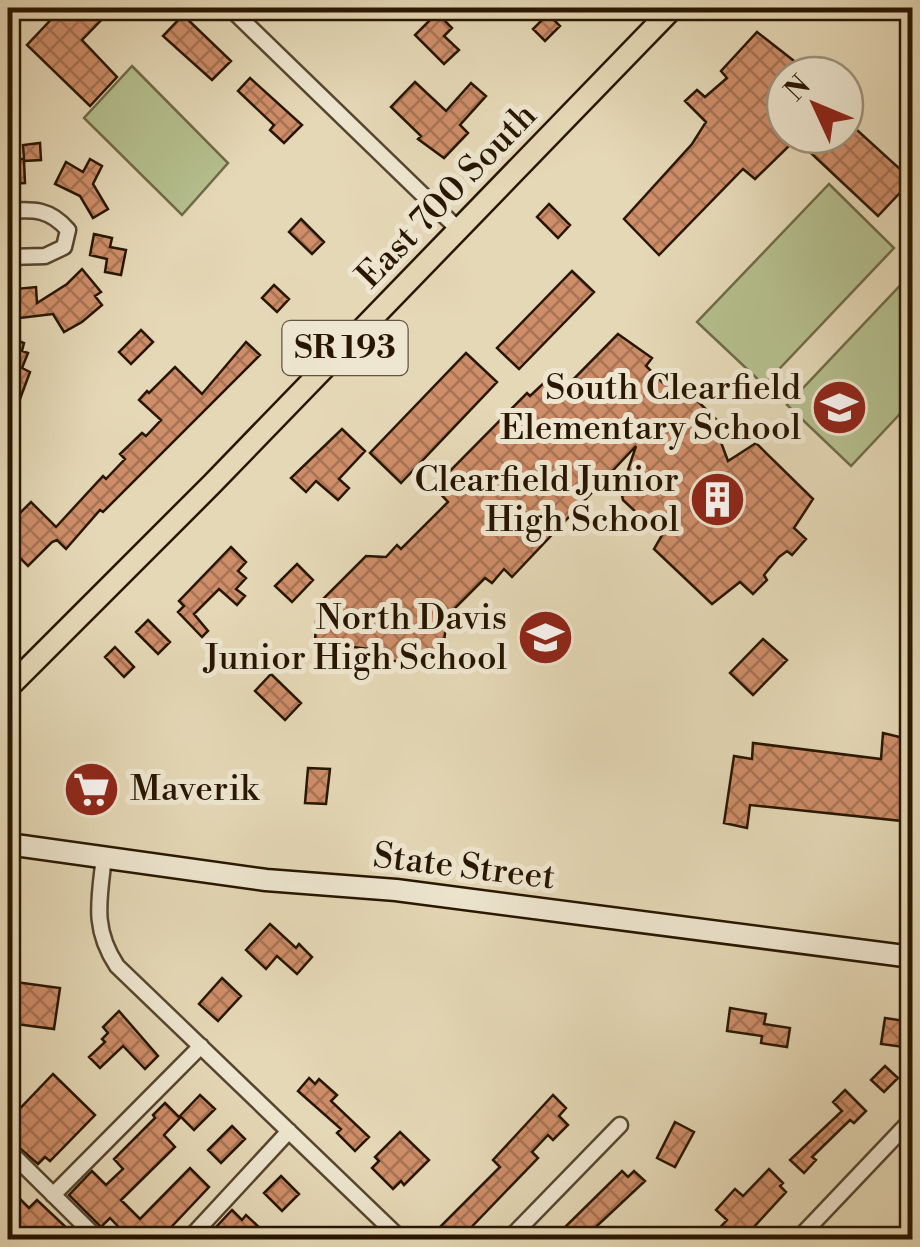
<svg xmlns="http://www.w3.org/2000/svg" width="920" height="1247" viewBox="0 0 920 1247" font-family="'Libre Bodoni',serif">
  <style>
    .green { fill: #b5bf8e; stroke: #6e6a47; stroke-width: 2.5 }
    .building { fill: url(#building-cross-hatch); stroke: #281600; stroke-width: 2.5 }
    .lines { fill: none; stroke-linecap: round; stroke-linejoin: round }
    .minor-casing { stroke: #57462e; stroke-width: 19 }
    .secondary-casing { stroke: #281600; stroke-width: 25 }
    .primary-casing { stroke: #281600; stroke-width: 25 }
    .minor { stroke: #eee6d0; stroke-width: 14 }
    .secondary { stroke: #eee6d0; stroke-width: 20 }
    .primary { stroke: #e5d8b6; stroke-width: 20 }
    .labels { text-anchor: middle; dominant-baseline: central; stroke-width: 10; stroke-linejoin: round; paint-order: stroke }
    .shield { fill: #eee6d0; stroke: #63543e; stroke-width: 2.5 }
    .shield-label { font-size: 32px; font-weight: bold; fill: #281600 }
    .street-label { font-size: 35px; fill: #281600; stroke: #eee6d0 }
    .poi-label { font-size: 35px; fill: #281600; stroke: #eee6d0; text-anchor: end }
  </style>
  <defs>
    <pattern id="building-cross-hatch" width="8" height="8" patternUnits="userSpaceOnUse" patternTransform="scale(2.5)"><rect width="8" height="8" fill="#ce8e69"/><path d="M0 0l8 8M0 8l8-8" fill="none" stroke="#a77354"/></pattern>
  </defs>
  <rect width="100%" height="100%" fill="#e5d8b6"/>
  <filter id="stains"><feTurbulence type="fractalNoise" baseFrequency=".002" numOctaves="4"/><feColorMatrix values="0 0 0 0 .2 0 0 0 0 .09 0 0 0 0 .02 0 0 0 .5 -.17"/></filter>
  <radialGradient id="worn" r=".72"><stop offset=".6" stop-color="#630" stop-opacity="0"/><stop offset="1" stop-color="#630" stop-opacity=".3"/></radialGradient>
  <path class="green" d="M132,66l96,97 -46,52 -98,-97z
    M829,184l65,64 -130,137 -67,-63z
    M912,273v128l-61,65 -64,-61z"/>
  <path class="building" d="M62,8h40l6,5 -26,27 35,37 -27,29 -63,-61z
    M437,13l15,15 -8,8 15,14 -15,14 -29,-29z
    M548,14l12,12 -15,15 -12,-12z
    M183,15l48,46 -19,19 -49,-44z
    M757,32l55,43h-27v60h60v-16l67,61 -34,36 -82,-77 -41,40 -12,-10 -84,86 -35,-36 68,-75 14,-22 -21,-21 12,-11 8,7 22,-19 -6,-7z
    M250,78l52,47 -18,18 -14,-13 4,-5 -36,-34z
    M415,82l31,29 25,-28 15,13 -26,29 8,8 -24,25 -26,-19 3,-3 -30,-29z
    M40,143l1,17 -17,1 1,22 -17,1v-25h16l-1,-14z
    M90,159l12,7 -9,18 15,25 -15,9 -13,-22 -25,-12 11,-22 17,10z
    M549,204l21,21 -12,13 -21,-21z
    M301,219l23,23 -12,12 -23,-22z
    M94,234l18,4 -2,9 16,3 -5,25 -16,-3 2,-13 -17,-4z
    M82,269l19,23 -6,4 7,9 -20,17 -18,10 -11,-18 -42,5 7,-4 -3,-26 21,-2 1,16 30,-19z
    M572,271l22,21 -75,77 -22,-21z
    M274,285l15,14 -12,13 -15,-14z
    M141,330l12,12 -22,22 -12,-12z
    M618,334l34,24 -6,8 17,17 8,-8 50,49 -5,5 12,32 28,-18 57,56 -19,29 12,11 -14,16 -5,-4 -8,6 -15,18 3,5 -14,14 -13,-12 -28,22 -58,-55 22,-38 -26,7 -11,-3 -16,-15 -2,-9 15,-45 -124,131 -8,-8 -12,14 -7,-5 -30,30 -1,11 -7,-2 -6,49 -64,-7v-9l-62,-8 2,-37 49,-49 20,1 11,-12 4,4 47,-47 -14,-15 93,-94 3,3 16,-15 13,13z
    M8,337l16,6 -2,8 6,2 -6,15 8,4 -13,35 -9,-4z
    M246,342l14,13 -157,157 -3,-2 -34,39 -9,-9 -5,2 -24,24 -20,-20v-37l8,8 15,-15 25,25 47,-51 3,3 19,-20 -5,-5 22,-21 4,3 15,-16 -22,-20 8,-9 2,2 26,-26 27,27z
    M466,353l31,29 -96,101 -31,-30z
    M342,429l23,22 -26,28 10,9 -11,12 -22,-19 -10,11 -15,-14z
    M231,547l15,15 -8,9 8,7 -10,11 9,7 -8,9 -18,-16 -25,25 14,17 -6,6 -24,-25 6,-6 -5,-5z
    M297,564l16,16 -21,22 -17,-16z
    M148,620l22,22 -12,12 -22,-22z
    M763,639l24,21 -34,35 -23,-22z
    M115,647l19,20 -10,10 -19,-20z
    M271,674l30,29 -16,17 -30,-29z
    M883,733l29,7v82l-162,-17 -3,23 -23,-5 10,-67 18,3 1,-16 128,16z
    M97,765l18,17 -31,32 -18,-17z
    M308,768l22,1 -4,35 -21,-1z
    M270,924l26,24 3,-4 13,13 -15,17 -20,-18 -11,13 -20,-19z
    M222,978l19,18 -23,25 -19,-17z
    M8,981l52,7 -6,41 -46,-6z
    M730,1008l36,6 -2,10 26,4 -3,19 -26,-4 1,-7 -35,-5z
    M119,1011l39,45 -13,13 -22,-23 -23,22 -11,-11 16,-15 -3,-3 6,-6 -5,-6z
    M885,1018l27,4v26l-31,-4z
    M885,1066l13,12 -14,14 -13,-12z
    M53,1074l42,41 -45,46 -5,-4 -7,7 -30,-26v-8l5,-6 -4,-4z
    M309,1078l6,6 4,-5 18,16 -6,6 38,36 -14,14 -18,-18 4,-4 -43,-38z
    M845,1090l21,21 -12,12 -4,-3 -38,37 4,3 -12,13 -14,-13 52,-49 -9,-9z
    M200,1095l15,14 -21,21 -14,-14z
    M553,1095l13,13 -7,8 9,9 -15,15 -5,-5 -16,17 6,6 -79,82h-32l73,-73 -7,-7z
    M165,1103l15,15 -16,17 11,12 -54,53 19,19 50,-51 19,19 -50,53h-28l-21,-22 -9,9 -32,-32 23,-24 14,14 17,-16 -9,-10 41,-41 -2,-3z
    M675,1122l19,10 -19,35 -18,-9z
    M232,1126l13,13 -24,24 -13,-13z
    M400,1132l29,28 -25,25 -3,-4 -8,8 -21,-21 7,-7 -4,-4z
    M769,1169l14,14 -3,3 6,6 -44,48h-34l19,-20 -11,-10 19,-21 8,7z
    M622,1171l6,6 6,-6 11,10 -62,58 -4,-4 -6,5 -10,-11z
    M281,1176l18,18 -17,17 -18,-18z
    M8,1187l21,21 8,-8 34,32 -8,8h-36l-19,-20z
    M232,1210l10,10 4,-5 16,15 -9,10h-49z"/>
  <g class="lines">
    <defs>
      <path id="minor" d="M230,8l228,221
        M8,211c26,-2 42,-2 60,19l-4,17 -19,9 -37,1
        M104,857c-5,44 -12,71 13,109l285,274
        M8,1150l89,88
        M53,1195l148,-149
        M188,1240l101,-109
        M508,1240l112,-115
        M797,1240l115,-121"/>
      <path id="secondary" d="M8,844l258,36 130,10 516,67"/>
      <path id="primary" d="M8,688l204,-204 461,-476
        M8,842l3,3"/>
    </defs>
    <use href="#minor" class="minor-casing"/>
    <use href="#secondary" class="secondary-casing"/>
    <use href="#primary" class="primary-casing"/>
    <use href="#minor" class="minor"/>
    <use href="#secondary" class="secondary"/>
    <use href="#primary" class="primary"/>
  </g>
  <defs>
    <symbol id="school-disc" viewBox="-11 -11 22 22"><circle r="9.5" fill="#8f2418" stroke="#eee6d0"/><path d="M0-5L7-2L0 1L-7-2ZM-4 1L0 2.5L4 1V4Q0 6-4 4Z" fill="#fff"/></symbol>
    <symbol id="building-disc" viewBox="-11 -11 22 22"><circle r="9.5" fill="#8f2418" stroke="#eee6d0"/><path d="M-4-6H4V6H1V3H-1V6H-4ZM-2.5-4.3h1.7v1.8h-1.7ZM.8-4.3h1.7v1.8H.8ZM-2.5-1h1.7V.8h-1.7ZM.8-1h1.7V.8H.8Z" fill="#fff"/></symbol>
    <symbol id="supermarket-disc" viewBox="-11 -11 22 22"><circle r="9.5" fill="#8f2418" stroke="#eee6d0"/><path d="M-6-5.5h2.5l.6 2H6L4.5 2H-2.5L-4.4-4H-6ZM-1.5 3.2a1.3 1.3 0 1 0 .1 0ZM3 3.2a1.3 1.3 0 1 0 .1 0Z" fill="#fff"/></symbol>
  </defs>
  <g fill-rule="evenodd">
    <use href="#school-disc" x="808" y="376" width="63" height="63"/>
    <use href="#building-disc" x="686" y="468" width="63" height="63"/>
    <use href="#school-disc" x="514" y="606" width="63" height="63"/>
    <use href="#supermarket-disc" x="60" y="758" width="63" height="63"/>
  </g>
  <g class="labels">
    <rect class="shield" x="282.5" y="321" width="125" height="54" rx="8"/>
    <g class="shield-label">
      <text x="345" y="348">SR 193</text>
    </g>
    <g class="street-label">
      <text transform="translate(447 196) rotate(-46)">East 700 South</text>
      <text transform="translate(464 867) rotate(7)">State Street</text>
    </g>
    <g class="poi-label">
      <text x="801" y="388">South Clearfield<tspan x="801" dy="40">Elementary School</tspan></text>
      <text x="679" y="480">Clearfield Junior<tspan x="679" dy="40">High School</tspan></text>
      <text x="507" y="618">North Davis<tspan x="507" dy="40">Junior High School</tspan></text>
      <text x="130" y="789" text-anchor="start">Maverik</text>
    </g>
  </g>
  <rect width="920" height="1247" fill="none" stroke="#e5d8b6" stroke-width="40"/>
  <rect x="10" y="10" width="900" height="1227" fill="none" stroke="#281600" stroke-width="5"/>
  <rect x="20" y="20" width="880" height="1207" fill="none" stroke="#281600" stroke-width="2.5"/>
  <g transform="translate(815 105) rotate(314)"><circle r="48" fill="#eee6d0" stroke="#9f937d" stroke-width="2.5"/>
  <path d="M0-8L18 38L0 25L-18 38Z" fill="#8f2418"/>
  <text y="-15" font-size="28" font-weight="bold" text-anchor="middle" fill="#281600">N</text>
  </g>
  <rect width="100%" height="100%" filter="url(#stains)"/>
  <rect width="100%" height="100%" fill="url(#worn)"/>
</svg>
